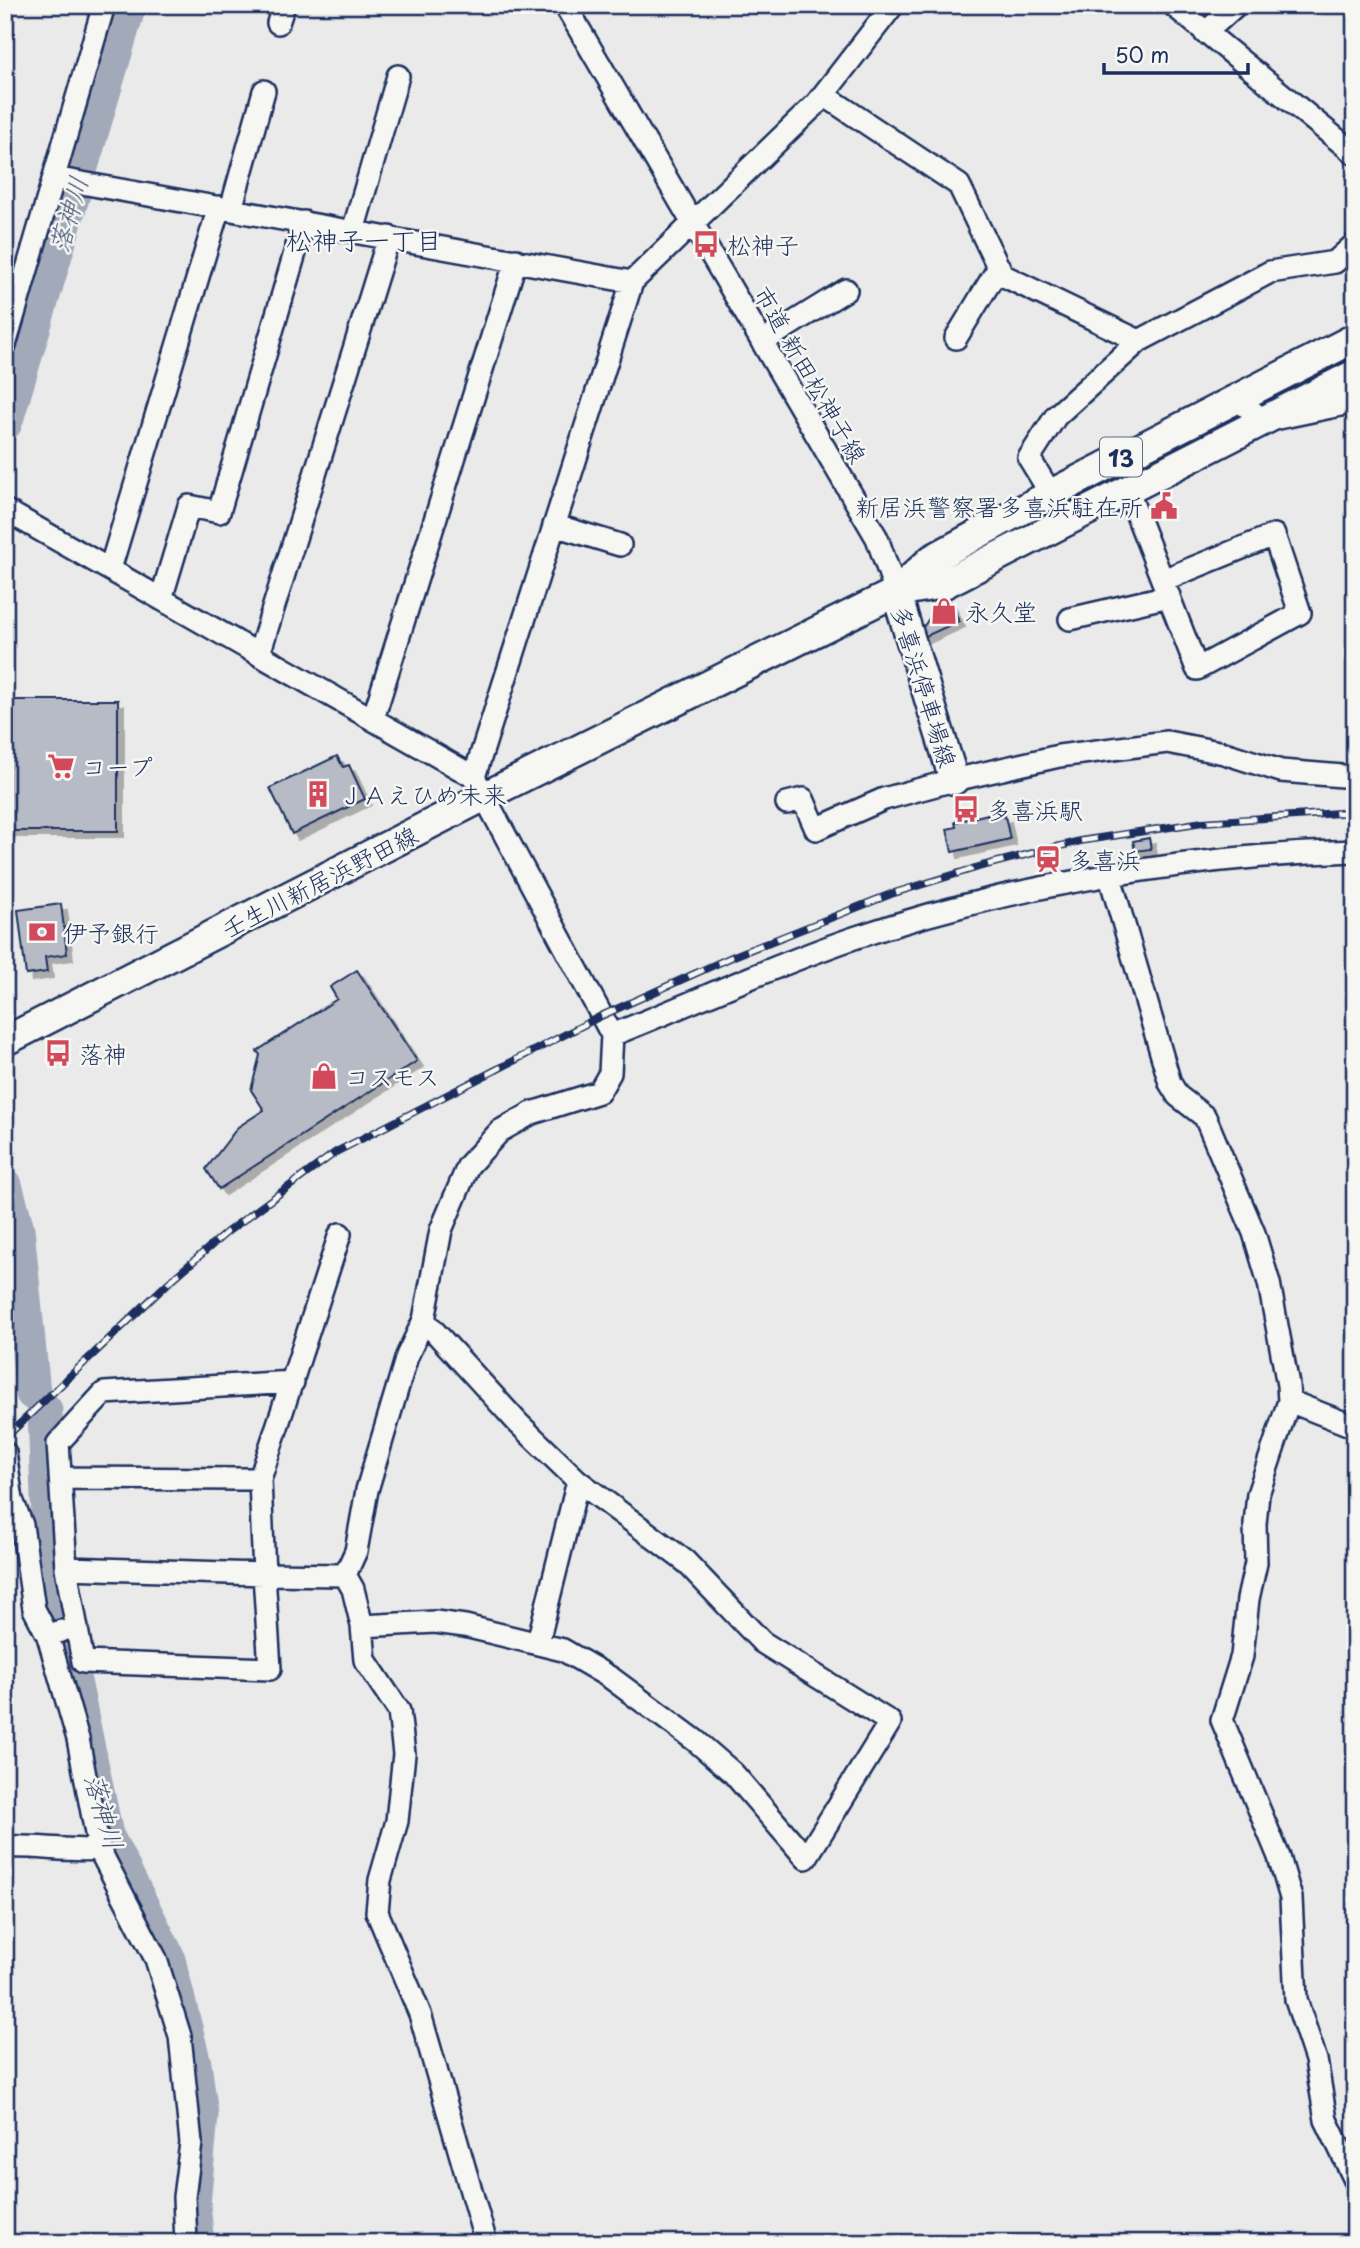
<svg xmlns="http://www.w3.org/2000/svg" width="1360" height="2248" viewBox="0 0 1360 2248" font-family="'Playpen Sans','Klee One',sans-serif">
  <style>
    .lines { fill: none; stroke-linecap: round; stroke-linejoin: round }
    .river { stroke: #a2aaba; stroke-width: 35 }
    .building { fill: #b6bbc6; stroke: #1b2f5e; stroke-width: 2; filter: url(#shadow) }
    .minor-casing { stroke: #1b2f5e; stroke-width: 26 }
    .major-casing { stroke: #1b2f5e; stroke-width: 33 }
    .minor { stroke: #f6f6f2; stroke-width: 21 }
    .major { stroke: #f6f6f2; stroke-width: 28 }
    .rail-casing { stroke: #1b2f5e; stroke-width: 8 }
    .rail { stroke: #f6f6f2; stroke-width: 5; stroke-dasharray: 16; stroke-linecap: butt }
    .labels { text-anchor: middle; dominant-baseline: central; stroke-width: 5; stroke-linejoin: round; paint-order: stroke }
    .shield { fill: #f6f6f2; stroke: #5d6b8a; stroke-width: 2 }
    .shield-label { font-size: 23px; font-weight: bold; fill: #1b2f5e }
    .poi-label { font-size: 24px; fill: #1b2f5e; stroke: #f6f6f2; text-anchor: start }
    .street-label { font-size: 24px; fill: #1b2f5e; stroke: #f6f6f2 }
    .water-label { font-size: 26px; font-style: italic; fill: #44547a; stroke: #f6f6f2 }
    .neighbourhood-label { font-size: 26px; fill: #1b2f5e; stroke: #f6f6f2 }
  </style>
  <defs>
    <filter id="shadow"><feDropShadow dx="6" dy="6" stdDeviation="0" flood-color="#0004"/></filter>
  </defs>
  <rect width="100%" height="100%" fill="#e9eae9"/>
  <filter id="ink" filterUnits="userSpaceOnUse"><feTurbulence type="fractalNoise" baseFrequency=".0143" numOctaves="2"/><feDisplacementMap in="SourceGraphic" scale="14" xChannelSelector="R" yChannelSelector="G"/><feConvolveMatrix kernelMatrix="1 2 1 2 8 2 1 2 1" color-interpolation-filters="sRGB"/></filter>
  <g filter="url(#ink)">
    <g class="lines">
      <path class="river" d="M5,423l124,-418
        M5,1185l12,44 16,164
        M45,1410l4,116 17,117 40,192 61,121 27,108 7,51 -8,90 4,38"/>
    </g>
    <path class="building" d="M948,598l11,23 -35,16 -3,-7 21,-30z
      M5,700h113v131h-113z
      M337,756l6,11 6,-2 16,34 -73,35 -22,-46z
      M988,814l1,6 16,-4 5,23 -58,13 -5,-23 9,-2 -1,-5z
      M1149,838l2,11 -16,2 -2,-10z
      M61,904l6,50 -22,3 2,15 -21,3 -8,-65z
      M357,970l60,91 -198,128 -13,-20 32,-42 26,-17 -13,-20 9,-35 -3,-4 80,-52 -7,-12z"/>
    <g class="lines">
      <defs>
        <path id="minor" d="M565,5l312,533 19,54
          M1173,5l182,149
          M278,23l6,-18
          M1205,33l31,-28
          M824,95l135,90 43,90 137,66 131,-69 65,-10 20,-18
          M54,178l578,104 185,-179 76,-98
          M231,209l33,-118
          M353,231l45,-155
          M956,338l43,-71
          M762,342l84,-52
          M5,345l99,-340
          M1236,398l28,23 91,-19
          M1128,492l69,177 103,-56 -26,-78 -111,45
          M1051,494l-22,-36 27,-42 83,-75
          M5,510l469,267 138,258c81,-32 160,-69 242,-97 157,-53 336,-82 501,-87
          M554,525l66,20
          M110,569l109,-362
          M161,599l28,-93 30,6 85,-290
          M1070,619l99,-23
          M259,654l130,-417
          M373,719l143,-459
          M474,777l158,-495
          M787,803l16,-4 13,30 68,-30 70,-19 105,-24 108,-14 57,11 57,18 74,6
          M1110,877l60,206 8,13 27,21 49,116 15,50 19,102 1,16 -31,93 -3,30 1,39 -8,36 -6,57 -20,64 57,137 12,41 5,102 20,60 10,60 29,60
          M340,1234l-80,245 4,95 81,1 8,14 9,37 3,34 34,51 5,43 -7,67 -17,59 -3,32 43,102 66,229
          M424,1320l94,103 60,58 -40,161
          M1289,1401l66,26
          M5,1453l7,47 10,25 12,84 14,27 13,-5
          M60,1478l200,1
          M66,1568l198,6 6,95 -187,-7 -17,-94 -8,-125 46,-50 189,-11
          M345,1575l11,-24 11,-61 40,-134 17,-36 17,-90 27,-64 32,-35 32,-18 67,-21 11,-19 2,-38
          M362,1626l73,-4 30,4 98,24 48,28 85,63 37,32 73,85 84,-136 -128,-80 -77,-81 -107,-80
          M48,1636l30,103 21,110 57,110 24,77 11,107 -7,54 2,46
          M5,1847c32,-2 62,5 94,2"/>
        <path id="major" d="M896,592l48,-8 411,-210
          M896,592l58,188
          M5,1041l480,-245 411,-204 36,-33 119,-65 304,-156"/>
      </defs>
      <use href="#minor" class="minor-casing"/>
      <use href="#major" class="major-casing"/>
      <use href="#minor" class="minor"/>
      <use href="#major" class="major"/>
      <defs>
        <path id="rail" d="M5,1438l162,-154 60,-52 109,-80 265,-136 133,-60 157,-62 91,-28 98,-25 123,-19 152,-10"/>
      </defs>
      <use href="#rail" class="rail-casing"/>
      <use href="#rail" class="rail"/>
    </g>
  </g>
  <defs>
    <symbol id="bus-bare" viewBox="-9 -9 18 18"><path d="M-5-6H5V4H4V6H2V4H-2V6H-4V4H-5ZM-3.5-4V0h7V-4ZM-3.5 1.2v1.5H-2V1.2ZM2 1.2v1.5H3.5V1.2Z" fill="#d1495b" stroke="#f6f6f2" stroke-width="2.5" paint-order="stroke"/></symbol>
    <symbol id="civic-bare" viewBox="-9 -9 18 18"><path d="M-.6-6.5H3V-4.5H.6V-3L4-1V1h2V6H-6V1h2V-1L-.6-3ZM-1.2 2.5V6h2.4V2.5Z" fill="#d1495b" stroke="#f6f6f2" stroke-width="2.5" paint-order="stroke"/></symbol>
    <symbol id="shop-bare" viewBox="-9 -9 18 18"><path d="M-5-2.5h2.3a2.7 3.5 0 0 1 5.4 0H5L5.5 6h-11ZM-1.5-2.5h3a1.5 2.3 0 0 0-3 0Z" fill="#d1495b" stroke="#f6f6f2" stroke-width="2.5" paint-order="stroke"/></symbol>
    <symbol id="supermarket-bare" viewBox="-9 -9 18 18"><path d="M-6-5.5h2.5l.6 2H6L4.5 2H-2.5L-4.4-4H-6ZM-1.5 3.2a1.3 1.3 0 1 0 .1 0ZM3 3.2a1.3 1.3 0 1 0 .1 0Z" fill="#d1495b" stroke="#f6f6f2" stroke-width="2.5" paint-order="stroke"/></symbol>
    <symbol id="building-bare" viewBox="-9 -9 18 18"><path d="M-4-6H4V6H1V3H-1V6H-4ZM-2.5-4.3h1.7v1.8h-1.7ZM.8-4.3h1.7v1.8H.8ZM-2.5-1h1.7V.8h-1.7ZM.8-1h1.7V.8H.8Z" fill="#d1495b" stroke="#f6f6f2" stroke-width="2.5" paint-order="stroke"/></symbol>
    <symbol id="station-bare" viewBox="-9 -9 18 18"><path d="M-3-6H3Q5-6 5-4V2Q5 4 3 4L4.5 6H3L1.5 4h-3L-3 6H-4.5L-3 4Q-5 4-5 2V-4Q-5-6-3-6ZM-3.5-4v3h7v-3ZM-3.5 1v1.5H-2V1ZM2 1v1.5H3.5V1Z" fill="#d1495b" stroke="#f6f6f2" stroke-width="2.5" paint-order="stroke"/></symbol>
    <symbol id="bank-bare" viewBox="-9 -9 18 18"><path d="M-6-4H6V4H-6ZM0-2.3a2.3 2.3 0 1 0 0 4.6a2.3 2.3 0 1 0 0-4.6Z" fill="#d1495b" stroke="#f6f6f2" stroke-width="2.5" paint-order="stroke"/></symbol>
  </defs>
  <g fill-rule="evenodd">
    <use href="#bus-bare" x="687" y="225" width="38" height="38"/>
    <use href="#civic-bare" x="1145" y="487" width="38" height="38"/>
    <use href="#shop-bare" x="925" y="592" width="38" height="38"/>
    <use href="#supermarket-bare" x="42" y="747" width="38" height="38"/>
    <use href="#building-bare" x="299" y="775" width="38" height="38"/>
    <use href="#bus-bare" x="947" y="790" width="38" height="38"/>
    <use href="#station-bare" x="1029" y="840" width="38" height="38"/>
    <use href="#bank-bare" x="23" y="913" width="38" height="38"/>
    <use href="#bus-bare" x="39" y="1034" width="38" height="38"/>
    <use href="#shop-bare" x="305" y="1057" width="38" height="38"/>
  </g>
  <g class="labels">
    <rect class="shield" x="1100" y="437.5" width="42" height="39" rx="5"/>
    <g class="shield-label">
      <text x="1121" y="457">13</text>
    </g>
    <g class="poi-label">
      <text x="727" y="244">松神子</text>
      <text x="1143" y="506" text-anchor="end">新居浜警察署多喜浜駐在所</text>
      <text x="965" y="611">永久堂</text>
      <text x="82" y="766">コープ</text>
      <text x="339" y="794">ＪＡえひめ未来</text>
      <text x="987" y="809">多喜浜駅</text>
      <text x="1069" y="859">多喜浜</text>
      <text x="63" y="932">伊予銀行</text>
      <text x="79" y="1053">落神</text>
      <text x="345" y="1076">コスモス</text>
    </g>
    <g class="street-label">
      <text transform="translate(811 374) rotate(60)">市道 新田松神子線</text>
      <text transform="translate(925 686) rotate(73)">多喜浜停車場線</text>
      <text transform="translate(319 881) rotate(-27)">壬生川新居浜野田線</text>
    </g>
    <g class="water-label">
      <text transform="translate(67 214) rotate(-74)">落神川</text>
      <text transform="translate(105 1811) rotate(74)">落神川</text>
    </g>
    <g class="neighbourhood-label">
      <text x="364" y="239">松神子一丁目</text>
    </g>
  </g>
  <rect width="1360" height="2248" fill="none" stroke="#f6f6f2" stroke-width="28"/>
  <rect x="14" y="14" width="1332" height="2220" fill="none" stroke="#1b2f5e" stroke-width="2.5" filter="url(#ink)"/>
  <path d="M1104 63v10h144v-10" fill="none" stroke="#1b2f5e" stroke-width="3.5"/>
  <text x="1115" y="63" font-size="21" fill="#1b2f5e" stroke="#f6f6f2" stroke-width="5" paint-order="stroke">50 m</text>
</svg>
